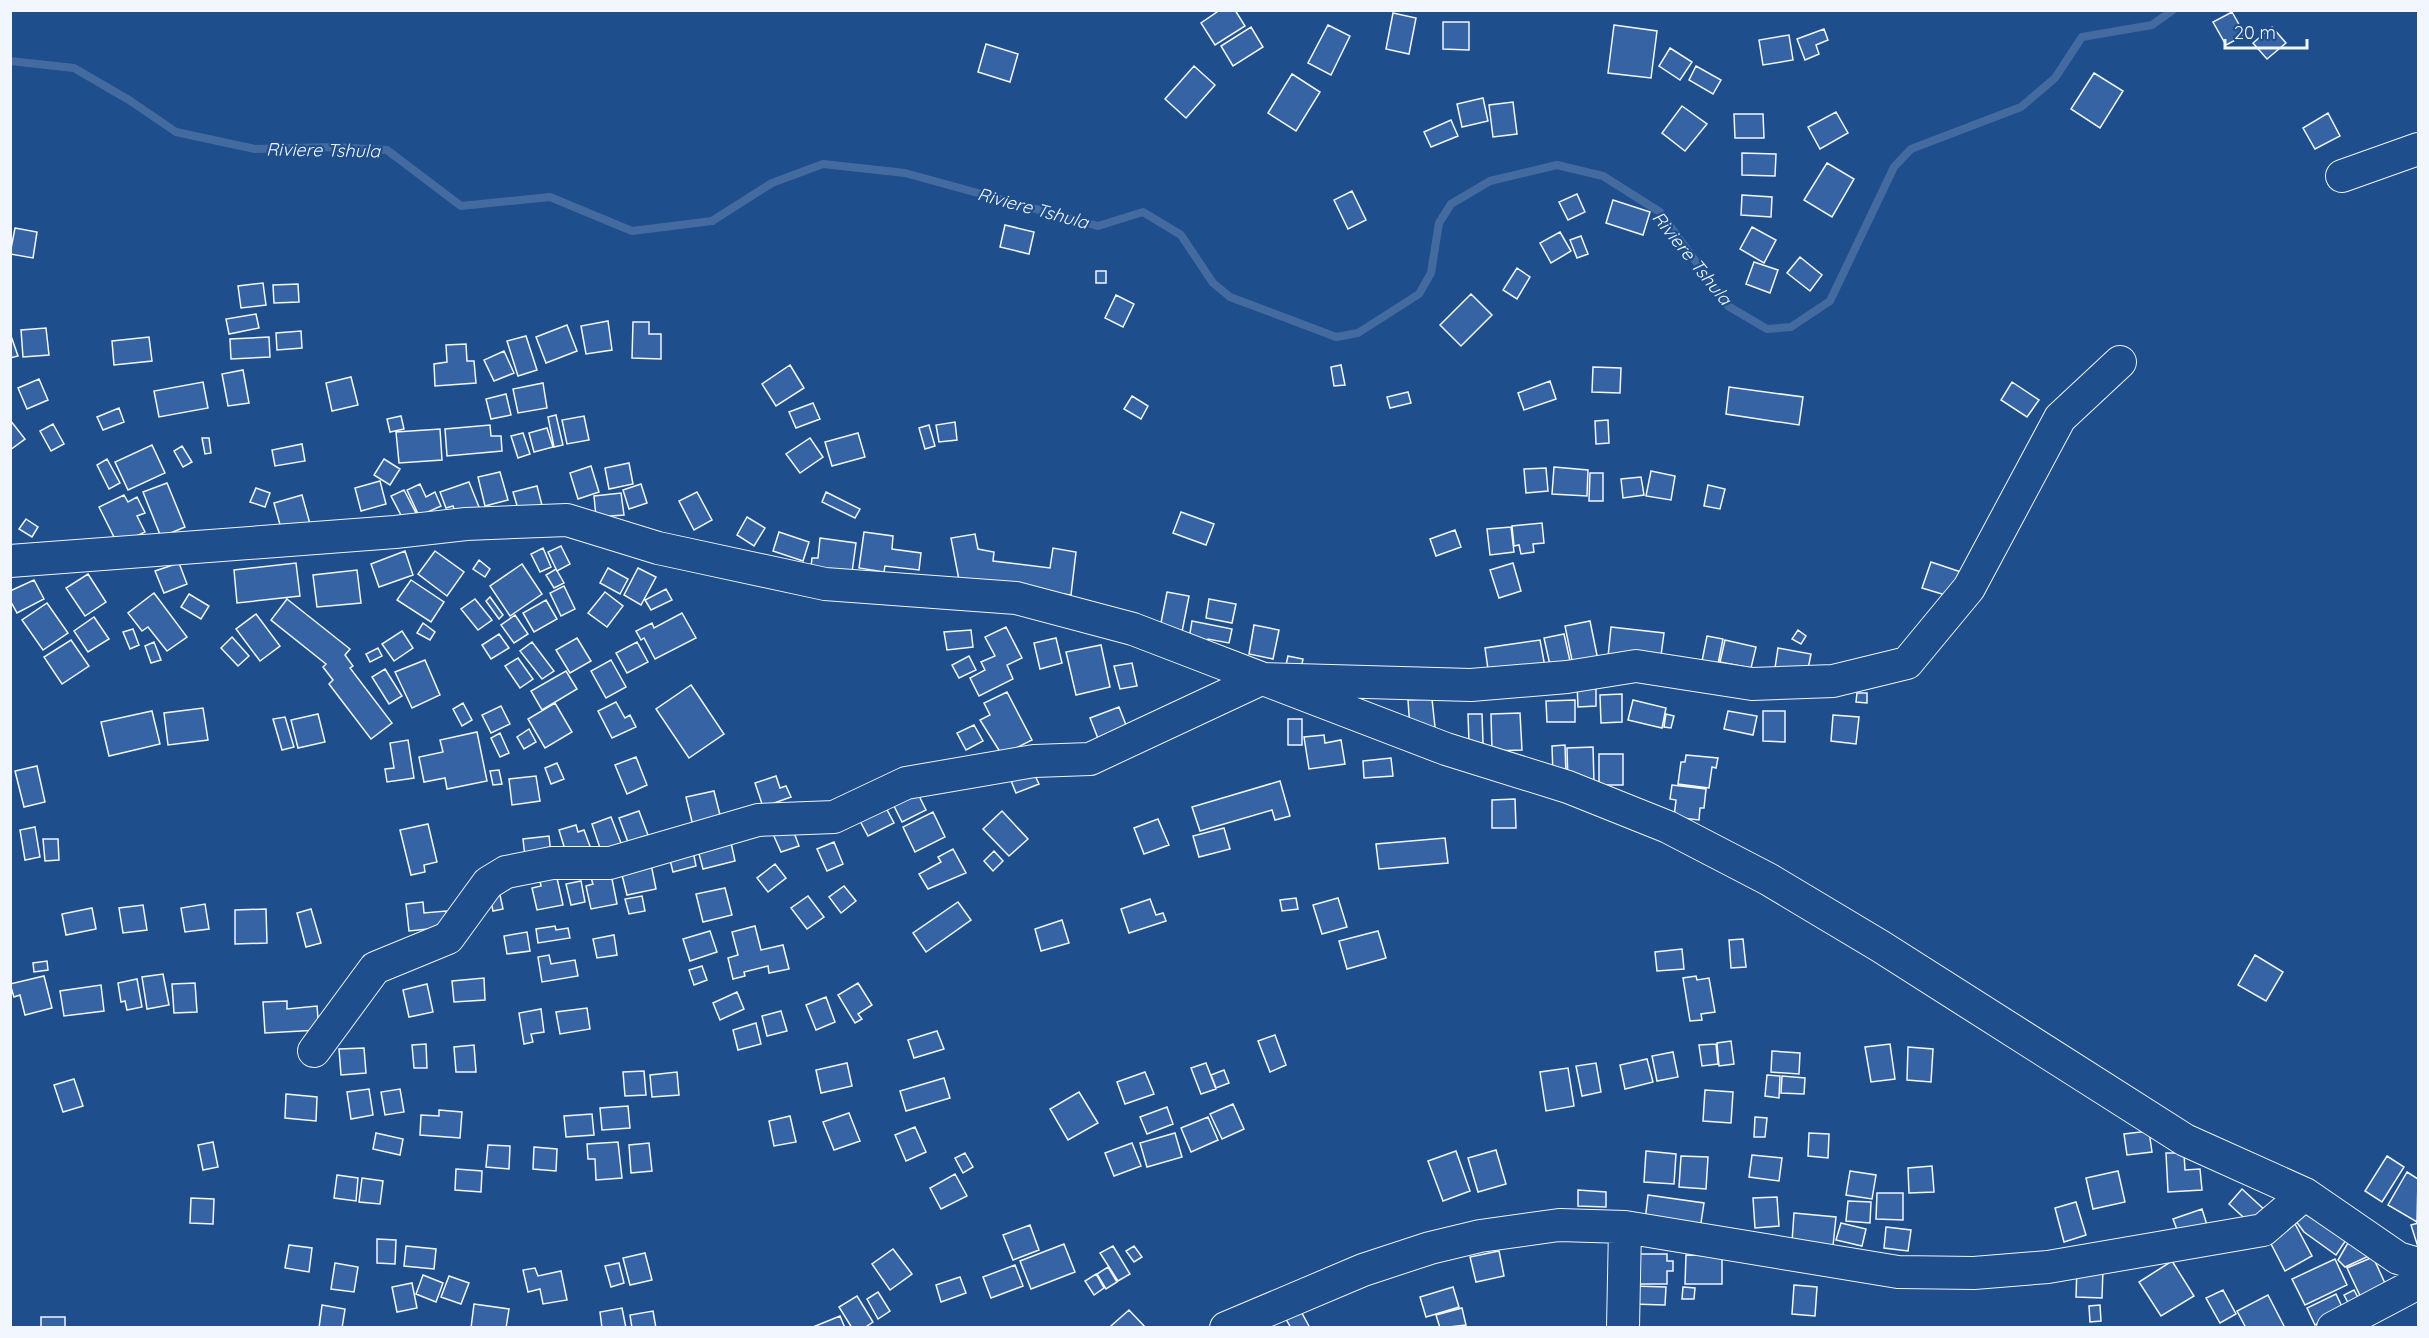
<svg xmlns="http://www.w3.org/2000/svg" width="2429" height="1338" viewBox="0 0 2429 1338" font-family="Quicksand,sans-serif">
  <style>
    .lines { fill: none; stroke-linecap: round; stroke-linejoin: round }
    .stream { stroke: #446ba0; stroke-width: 8 }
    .building { fill: #3563a3; stroke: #f2f6ff; stroke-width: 1.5 }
    .minor-casing { stroke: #f2f6ff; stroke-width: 34 }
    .minor { stroke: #1f4e8c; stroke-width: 32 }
    .labels { text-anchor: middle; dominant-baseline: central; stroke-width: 4.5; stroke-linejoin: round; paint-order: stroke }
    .water-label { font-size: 18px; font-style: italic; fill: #f2f6ff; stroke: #1f4e8c }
  </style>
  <rect width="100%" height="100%" fill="#1f4e8c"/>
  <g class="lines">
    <path class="stream" d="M10,61l64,7 55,32 47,32 79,17 78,-2 54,3 74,56 89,-9 82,34 80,-10 60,-38 51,-19 82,9 193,53 45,-14 38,23 32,48 17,14 106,40 22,-4 61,-39 12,-21 8,-50 12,-19 39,-23 67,-16 46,11 57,36 68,94 39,23 24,-2 39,-26 64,-134 17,-18 110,-42 34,-29 27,-41 70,-12 21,-15"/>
  </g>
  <path class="building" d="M1220,10h15l10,16 -30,19 -14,-22z
    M2232,12l13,23 -19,10 -13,-23z
    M1393,13l23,5 -7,36 -23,-5z
    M1443,22h26v28l-26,-1z
    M1328,25l22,11 -19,39 -23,-12z
    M1614,25l43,6 -6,47 -43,-5z
    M1251,27l12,20 -30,19 -12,-20z
    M2272,27l14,16 -19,16 -14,-16z
    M1824,29l4,11 -12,5 3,9 -14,6 -8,-21z
    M1789,35l4,25 -30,5 -4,-25z
    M986,44l32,10 -8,28 -32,-10z
    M1670,48l22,14 -12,18 -21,-14z
    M1194,66l21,19 -29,33 -21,-19z
    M1696,66l25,14 -8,14 -24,-14z
    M2094,73l29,18 -23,37 -29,-19z
    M1292,74l28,18 -24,39 -28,-18z
    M1483,98l5,23 -26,6 -5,-23z
    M1513,102l4,32 -24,3 -4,-32z
    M1682,106l25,18 -22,27 -23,-18z
    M1836,112l12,21 -28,16 -12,-22z
    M2328,113l12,23 -25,13 -12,-21z
    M1734,114h29l1,24h-29z
    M1451,120l7,16 -27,11 -7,-15z
    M1742,153l34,1 -1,22 -33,-1z
    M1827,163l27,16 -22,38 -28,-17z
    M1352,191l14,29 -18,9 -14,-29z
    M1577,194l8,18 -17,8 -9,-18z
    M1742,195l30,2 -1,20 -30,-2z
    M1613,200l37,12 -7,23 -37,-12z
    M1005,225l29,7 -5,22 -29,-7z
    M1752,227l24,13 -12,23 -24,-14z
    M15,228l22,4 -4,26 -23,-4z
    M1560,232l11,19 -20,12 -11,-20z
    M1581,236l7,18 -11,4 -7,-18z
    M1800,257l22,18 -12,16 -23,-18z
    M1754,262l24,8 -8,23 -24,-9z
    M1517,268l13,9 -13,22 -14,-9z
    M1096,271h10v12h-10z
    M263,283l3,22 -25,3 -3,-22z
    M298,284l1,18 -25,1 -1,-18z
    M1471,294l21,21 -31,31 -21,-21z
    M1116,295l18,9 -11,23 -18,-9z
    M256,314l3,14 -30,6 -3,-15z
    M608,321l4,29 -26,4 -5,-28z
    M633,322h16v12h12v25l-29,-1z
    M567,325l10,26 -31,12 -10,-26z
    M46,328l3,27 -26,2 -2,-27z
    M301,331l1,17 -25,2 -1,-17z
    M10,333l8,23 -8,2z
    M526,336l11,34 -19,6 -11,-35z
    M149,337l3,24 -38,4 -2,-24z
    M269,337l1,20 -39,2 -1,-20z
    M466,344l1,17h7l2,22 -41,3 -1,-22 13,-2 -1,-17z
    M504,351l10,22 -20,8 -10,-21z
    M790,365l14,23 -28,18 -14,-22z
    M1341,365l4,20 -11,1 -3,-19z
    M1593,367l28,1 -1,25 -28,-1z
    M243,370l6,33 -21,3 -6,-32z
    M351,377l7,28 -26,6 -6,-28z
    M39,379l9,21 -21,9 -9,-21z
    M1550,381l6,18 -32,11 -6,-17z
    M203,382l5,26 -49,9 -5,-26z
    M2012,382l27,18 -12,17 -26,-17z
    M543,383l4,25 -29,5 -5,-24z
    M1729,387l74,10 -4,28 -73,-11z
    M1408,392l3,11 -21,5 -3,-11z
    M506,394l5,21 -20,4 -5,-20z
    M1132,396l16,10 -7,13 -17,-10z
    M813,403l7,16 -24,9 -7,-16z
    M119,408l5,14 -21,8 -6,-13z
    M556,415l7,30 -9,2 -6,-30z
    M401,416l3,13 -14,3 -3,-13z
    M584,416l5,24 -22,4 -5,-24z
    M10,420l15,19 -15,11z
    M1608,420l1,23 -13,1 -1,-23z
    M955,422l2,18 -18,2 -3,-17z
    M53,424l11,20 -13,7 -11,-20z
    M490,425l1,11h10l1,15 -55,5 -2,-27z
    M929,425l6,21 -10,3 -6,-21z
    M547,428l6,19 -19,5 -5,-19z
    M440,429l2,31 -43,3 -3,-31z
    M523,433l7,21 -12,4 -7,-22z
    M858,433l7,24 -33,9 -7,-24z
    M202,438h7l2,15 -6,1z
    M810,438l13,19 -23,16 -14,-19z
    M302,444l3,17 -30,5 -3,-16z
    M152,445l13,28 -37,17 -13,-28z
    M182,446l10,16 -9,5 -9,-16z
    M107,459l13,24 -11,6 -12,-24z
    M384,459l16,10 -10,16 -16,-10z
    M629,463l4,21 -24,5 -4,-21z
    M591,466l8,26 -21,7 -8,-26z
    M1554,467l34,3 -1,26 -35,-2z
    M1546,468l2,23 -22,2 -2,-24z
    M1651,471l24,5 -4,24 -25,-4z
    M500,472l8,28 -23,6 -7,-29z
    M1590,473h13v28h-14z
    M1641,477l3,18 -21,3 -2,-19z
    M380,481l6,23 -25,7 -6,-23z
    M469,482l12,30 -23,9 -5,-15 -7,2 -6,-16z
    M167,483l18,44 -24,10 -18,-45z
    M420,484l6,13 9,-5 6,14 -22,10 -12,-26z
    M641,484l6,19 -18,6 -6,-19z
    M1708,485l17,4 -5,20 -16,-3z
    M537,486l7,27 -23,6 -8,-27z
    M256,488l14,5 -5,14 -15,-5z
    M404,490l12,23 -13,6 -12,-23z
    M697,492l15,28 -18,10 -15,-29z
    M826,492l34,17 -5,9 -33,-16z
    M621,493l3,22 -28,2 -2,-21z
    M124,495l4,7 9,-5 8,16 -8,3 8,16 -27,13 -19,-38z
    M302,495l8,29 -28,8 -8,-29z
    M1181,512l33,12 -8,21 -33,-12z
    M747,517l18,11 -11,18 -17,-11z
    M26,519l12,8 -6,10 -13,-8z
    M1542,523l2,20 -11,1 1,8 -13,2 -2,-9 -5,1 -2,-20z
    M1511,527l3,25 -24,3 -3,-26z
    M1455,530l6,17 -25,9 -6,-17z
    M779,532l30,10 -6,19 -30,-10z
    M864,532l29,4 -1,13 29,4 -2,17 -34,-4 -1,6 -25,-4z
    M975,534l3,15 16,3 -1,9 57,7 3,-20 23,4 -5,43 -112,-15 -8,-42z
    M820,538l36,5 -4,29 -41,-5 1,-9h6z
    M561,546l9,18 -13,7 -9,-19z
    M543,548l8,19 -11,5 -9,-18z
    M405,551l8,24 -34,12 -8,-23z
    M435,551l29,21 -17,24 -29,-22z
    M479,560l11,9 -5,8 -12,-8z
    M1931,562l30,10 -9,25 -30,-9z
    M179,563l8,21 -23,9 -9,-22z
    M296,563l4,33 -63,7 -3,-33z
    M1513,563l8,28 -22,7 -9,-28z
    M522,564l20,30 -32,22 -20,-30z
    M608,568l20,11 -8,15 -20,-11z
    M638,568l18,9 -15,28 -17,-10z
    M556,569l8,14 -10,5 -8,-13z
    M357,570l4,33 -44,4 -4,-32z
    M88,574l18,28 -21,14 -19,-28z
    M34,580l10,19 -27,14 -7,-13v-9z
    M411,580l33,22 -13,20 -34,-22z
    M564,586l11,23 -14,7 -11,-23z
    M666,589l6,11 -21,10 -6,-10z
    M605,592l18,14 -16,21 -19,-14z
    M1167,592l22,4 -7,36 -22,-4z
    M154,593l33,44 -20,14 -19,-24 -6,4 -14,-18z
    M189,594l20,12 -8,13 -20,-12z
    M490,597l13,18 -4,4 -13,-18z
    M287,599l63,50 -5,6 8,11 -3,2 42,55 -21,16 -42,-55 4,-4 -10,-13 3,-3 -55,-44z
    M475,599l17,21 -14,10 -17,-21z
    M1209,599l27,5 -4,19 -26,-5z
    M546,600l11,19 -23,13 -11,-19z
    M47,603l21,30 -25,17 -21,-30z
    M682,613l14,25 -41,21 -11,-21 -3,2 -5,-9 16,-8 2,5z
    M256,614l24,32 -20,15 -24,-32z
    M515,615l13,19 -14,9 -13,-18z
    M94,617l15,22 -21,13 -14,-21z
    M1192,621l40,8 -3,14 -21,-4 -1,3 -18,-3z
    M1590,621l9,44 -25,5 -9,-44z
    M423,623l12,9 -5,8 -13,-7z
    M1254,625l25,5 -6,29 -24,-5z
    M1006,627l16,31 -15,7 6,14 -34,17 -9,-18 15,-8 -4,-8 14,-6 -10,-19z
    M1611,627l53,6 -4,30 -52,-6z
    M133,629l6,16 -9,4 -7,-17z
    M971,630l2,17 -26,3 -3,-18z
    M1798,630l8,6 -5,8 -9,-5z
    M402,631l11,17 -19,13 -12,-17z
    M499,634l10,14 -18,11 -9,-14z
    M1564,634l6,27 -20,4 -6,-27z
    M1707,636l16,3 -5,25 -16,-3z
    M232,637l17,19 -11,10 -17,-18z
    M577,638l14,23 -21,12 -14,-23z
    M1056,638l6,25 -22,6 -6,-26z
    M71,640l18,26 -27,18 -18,-27z
    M1540,640l5,27 -56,9 -4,-28z
    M1725,640l31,7 -5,21 -31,-6z
    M154,642l7,18 -10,3 -6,-17z
    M532,642l22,29 -12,8 -22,-28z
    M637,642l11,20 -21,11 -11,-20z
    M1101,645l9,42 -34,8 -10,-43z
    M378,648l4,8 -12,6 -4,-8z
    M1778,648l33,6 -4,20 -32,-6z
    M969,656l7,14 -17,8 -7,-13z
    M1288,656l15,3 -2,9 -15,-3z
    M518,658l15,21 -13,9 -15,-22z
    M425,660l15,35 -28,13 -17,-36z
    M611,660l15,27 -20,11 -15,-27z
    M1132,663l5,23 -17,3 -6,-23z
    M385,669l17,27 -13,8 -17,-27z
    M566,671l11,18 -35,21 -11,-19z
    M1577,683h19v23l-18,1z
    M691,685l33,49 -35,24 -33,-49z
    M1007,692l25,48 -30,15 -22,-35 10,-5 -6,-12z
    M1857,693h10v10l-11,-1z
    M1622,694v28l-21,1 -1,-28z
    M1432,699l3,28 -25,2 -2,-29z
    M1575,700v22h-28l-1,-21z
    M1633,700l33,8 -4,20 -34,-8z
    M616,702l9,16 5,-3 6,12 -24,11 -14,-27z
    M463,703l9,17 -10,6 -9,-17z
    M555,703l17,29 -27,16 -17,-29z
    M501,706l9,18 -19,9 -9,-18z
    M1119,707l9,23 -29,11 -9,-23z
    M203,708l5,32 -40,5 -4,-32z
    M152,711l8,33 -51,12 -8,-34z
    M1728,711l29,5 -4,19 -29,-6z
    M1763,711h22v31l-22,-1z
    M1520,713l2,37 -30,1 -1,-37z
    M318,714l7,28 -27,6 -7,-28z
    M1468,714h14l1,29h-14z
    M1666,714l8,2 -3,12 -7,-1z
    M1833,715l26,2 -3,27 -25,-3z
    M285,717l9,30 -12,3 -9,-31z
    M1288,719h14v26h-14z
    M974,725l9,16 -17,9 -9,-17z
    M529,729l7,13 -12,7 -7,-12z
    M477,732l10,49 -40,8 -2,-11 -21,4 -5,-25 24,-5 -3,-12z
    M500,733l9,20 -9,4 -9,-19z
    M1324,735l1,8 16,-3 4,24 -36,5 -5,-32z
    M408,740l6,38 -27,4 -2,-13 9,-1 -4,-25z
    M1565,745l1,29 -13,1 -1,-29z
    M1593,747l1,35h-26l-1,-34z
    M1599,754h24v31h-24z
    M1686,755l32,3 -2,10 -4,-1 -3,21 -31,-4 3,-22h4z
    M636,757l11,28 -20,9 -12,-29z
    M1391,758l2,18 -29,2 -1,-17z
    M557,763l7,16 -13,5 -6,-16z
    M37,766l8,36 -21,5 -9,-36z
    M1031,767l8,17 -23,9 -7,-17z
    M499,770l3,14 -9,1 -3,-14z
    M536,776l4,25 -28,4 -3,-26z
    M776,776l4,12 6,-2 5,11 -28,10 -8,-24z
    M1280,781l10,35 -15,4 -3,-10 -72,21 -8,-24z
    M1672,785l34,4 -2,19h-4l-1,12 -25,-3 2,-17 -6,-1z
    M915,788l11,22 -24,12 -11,-22z
    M714,791l8,32 -28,7 -8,-33z
    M1515,799l1,29h-24v-28z
    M885,806l9,17 -26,13 -9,-17z
    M639,811l9,24 -20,7 -9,-24z
    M1002,811l26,28 -19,17 -26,-27z
    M933,812l12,25 -30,15 -12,-25z
    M611,817l10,26 -20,8 -9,-27z
    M1158,819l11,26 -25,9 -10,-26z
    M428,824l9,38 -13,3 1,7 -14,3 -11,-45z
    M576,825l2,7 6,-2 7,19 -24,7 -8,-26z
    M35,827l5,30 -15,3 -5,-30z
    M792,827l7,19 -18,6 -8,-18z
    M1224,828l6,21 -31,8 -6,-21z
    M549,836l2,18 -26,3 -2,-18z
    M730,838l5,23 -32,8 -6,-23z
    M1445,838l3,25 -69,6 -3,-25z
    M43,839h15l1,21 -14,1z
    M834,842l9,22 -16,7 -10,-22z
    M692,846l4,20 -23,6 -5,-20z
    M953,849l13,24 -38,16 -9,-15 22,-12 -3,-5z
    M994,851l9,10 -10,10 -9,-10z
    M651,864l5,25 -29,6 -6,-24z
    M775,864l11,14 -18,14 -11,-14z
    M555,869l8,36 -26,5 -5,-22 9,-2 -3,-14z
    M611,874l6,30 -26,5 -5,-23 7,-2 -2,-6z
    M581,881l4,21 -14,3 -5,-21z
    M844,886l12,15 -15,12 -12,-16z
    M725,888l7,27 -29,7 -7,-28z
    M500,895l3,14 -10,2 -3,-14z
    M642,896l3,15 -16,3 -4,-15z
    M808,896l16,21 -17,12 -16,-21z
    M1296,898l2,11 -16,2 -2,-11z
    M1338,898l9,29 -25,7 -9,-29z
    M1150,899l6,16 7,-2 3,8 -37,12 -8,-24z
    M423,902l1,11 22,-2 1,16 -38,4 -3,-27z
    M958,902l13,18 -45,32 -13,-19z
    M205,904l4,25 -24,3 -4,-24z
    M143,905l4,25 -24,3 -4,-25z
    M92,908l4,21 -30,6 -4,-21z
    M266,909l1,34 -32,1v-34z
    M311,909l10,34 -15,4 -9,-34z
    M1062,920l7,23 -28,8 -6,-22z
    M555,926l1,4 12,-2 2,10 -32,5 -2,-14z
    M755,926l6,24 22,-5 6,24 -20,4 -1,-7 -24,6 1,4 -12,3 -5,-21 10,-3 -6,-23z
    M710,931l7,21 -27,9 -7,-22z
    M1378,931l8,27 -39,11 -8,-28z
    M527,932l3,19 -23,3 -3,-18z
    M614,935l3,20 -20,3 -4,-19z
    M1743,939l3,28 -15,1 -2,-28z
    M1682,949l2,20 -27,2 -2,-19z
    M549,955l2,9 24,-4 3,16 -36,6 -4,-25z
    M2255,955l28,17 -17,29 -28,-16z
    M47,961l1,9 -14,2 -1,-9z
    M702,966l5,14 -13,5 -5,-15z
    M163,974l6,31 -22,4 -5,-32z
    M44,976l8,32 -27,7 -5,-20 -6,2 -4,-13z
    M1696,976l1,4 12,-2 6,34 -14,2 1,6 -12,1 -7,-43z
    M484,978l1,22 -31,2 -2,-21z
    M137,979l5,28 -15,3 -2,-9 -4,1 -3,-19z
    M195,983l2,29 -23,1 -2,-29z
    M858,983l14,22 -14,9 4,5 -7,4 -17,-28z
    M427,984l6,28 -24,5 -6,-27z
    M101,985l3,26 -40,5 -4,-25z
    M737,992l7,17 -24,11 -7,-17z
    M826,997l9,25 -19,8 -10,-25z
    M287,1001v8l30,-3 2,24 -54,3 -2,-31z
    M587,1008l3,21 -30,5 -4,-22z
    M541,1009l3,23 -13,2 2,8 -9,2 -5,-31z
    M781,1011l6,20 -20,5 -5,-20z
    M756,1023l5,21 -23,6 -5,-20z
    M937,1031l7,18 -30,9 -6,-18z
    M1275,1035l11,30 -16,7 -12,-31z
    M1731,1041l3,23 -15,2 -2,-23z
    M426,1044l1,24h-13l-2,-23z
    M1716,1044l2,20 -16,2 -3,-21z
    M1890,1044l5,35 -24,3 -6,-35z
    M474,1045l2,27h-20l-2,-25z
    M1908,1047l25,2 -2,33 -24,-2z
    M364,1048l2,25 -25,2 -2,-26z
    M1772,1051l28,2 -1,21 -28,-2z
    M1673,1052l5,25 -21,4 -5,-25z
    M1647,1059l6,23 -28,7 -5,-24z
    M847,1063l5,23 -31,7 -5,-23z
    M1206,1063l10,26 -15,5 -10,-26z
    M1596,1063l5,29 -19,4 -6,-30z
    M1568,1068l6,38 -28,5 -6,-39z
    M1224,1070l5,13 -13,5 -5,-13z
    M644,1071l2,24 -21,1 -2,-24z
    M677,1072l2,23 -27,2 -2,-22z
    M1145,1072l9,22 -29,10 -8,-22z
    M1767,1075l13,1 -1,22 -14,-2z
    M1782,1076l23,2 -1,16 -23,-1z
    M944,1078l6,20 -44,13 -6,-20z
    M74,1079l9,27 -20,6 -9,-27z
    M369,1089l4,26 -22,4 -4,-27z
    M400,1089l4,23 -19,3 -4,-23z
    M1705,1090l28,2 -2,31 -28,-2z
    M1079,1092l19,31 -30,17 -18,-31z
    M286,1094l31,3 -1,24 -31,-3z
    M1233,1104l11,25 -22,10 -12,-25z
    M628,1106l2,22 -28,2 -2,-22z
    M1167,1107l6,17 -26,10 -7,-17z
    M439,1110l23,2 -2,26 -40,-3 1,-20 18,1z
    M849,1113l11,28 -26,9 -11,-28z
    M592,1114l2,21 -28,2 -2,-21z
    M790,1116l6,26 -22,4 -5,-25z
    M1208,1117l10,23 -27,12 -10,-24z
    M1755,1117l12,1 -2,19h-11z
    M915,1127l11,25 -20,9 -11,-26z
    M2149,1131l3,21 -25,3 -3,-21z
    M376,1133l27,6 -3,16 -27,-6z
    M1175,1133l7,24 -35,10 -7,-24z
    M1809,1133l20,1 -1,24 -20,-2z
    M213,1142l5,25 -15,3 -5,-25z
    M618,1142l4,36 -26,2 -1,-21h-7l-1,-15z
    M649,1143l3,28 -21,2 -2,-28z
    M1132,1143l9,23 -27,10 -9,-23z
    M488,1145l22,1 -1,23 -23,-2z
    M534,1147l23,2 -1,22 -23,-2z
    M1496,1150l10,34 -28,8 -10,-34z
    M1456,1151l14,40 -27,10 -15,-40z
    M1646,1151l30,3 -2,30 -30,-2z
    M965,1153l8,14 -10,6 -8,-15z
    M2166,1153h18l1,17 15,-1 2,21 -34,2z
    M1752,1155l30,3 -3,23 -30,-4z
    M1681,1156l27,1 -2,32 -27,-2z
    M2387,1156l17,11 -22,35 -17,-11z
    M1932,1166l2,26 -25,1 -1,-25z
    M456,1169l26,2 -1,21 -26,-2z
    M1850,1171l26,4 -4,24 -26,-4z
    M2118,1171l7,31 -32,7 -7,-31z
    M2407,1172l11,7 -1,43 -29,-17z
    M955,1174l12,22 -26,13 -11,-21z
    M337,1175l21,3 -2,23 -22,-3z
    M362,1178l21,3 -3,23 -21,-2z
    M2242,1189l25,23 -14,14 -24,-22z
    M1578,1190l28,2v15l-28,-1z
    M1877,1193h26v27l-27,-1z
    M1648,1195l56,8 -4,26 -55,-8z
    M1777,1197l2,29 -24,2 -2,-30z
    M191,1198l23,1 -1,25 -23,-1z
    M1848,1201l23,1 -1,21 -24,-2z
    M2076,1202l10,33 -22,7 -9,-34z
    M2296,1208l50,32 -10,15 -32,-23 -12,-16z
    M2202,1209l5,16 -28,10 -6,-16z
    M1794,1213l42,4 -3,29 -41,-4z
    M2293,1220l19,36 -27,15 -19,-37z
    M1841,1223l25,6 -4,17 -26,-6z
    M2418,1223v24l-7,-22z
    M1030,1225l9,25 -26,10 -10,-25z
    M1886,1227l25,3 -3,21 -24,-3z
    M377,1239l19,1 -1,24 -18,-1z
    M2349,1241l22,14 -26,12 -7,-7z
    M1064,1244l11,28 -44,17 -11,-28z
    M289,1245l23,3 -3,24 -24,-4z
    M406,1246l30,3 -2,20 -30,-3z
    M1113,1246l17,28 -12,7 -18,-28z
    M1134,1246l8,11 -8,5 -8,-11z
    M893,1249l19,25 -22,16 -18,-26z
    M1499,1251l5,25 -28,6 -6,-25z
    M645,1253l7,27 -22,5 -7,-27z
    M1634,1254h33v7h6v10h-6v13h-33z
    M1686,1255l36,1v28h-37z
    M2373,1257l16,35 -25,12 -17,-36z
    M2335,1259l12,26 -42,20 -13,-26z
    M2172,1261l22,35 -33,20 -22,-34z
    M335,1263l23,4 -4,25 -23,-3z
    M619,1263l5,20 -13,4 -6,-21z
    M1015,1265l8,21 -32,12 -8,-21z
    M1108,1267l9,15 -11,7 -9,-15z
    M2077,1267l26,2 -1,29 -26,-1z
    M535,1268l3,8 23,-5 6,29 -24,4 -3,-15 -12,3 -5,-22z
    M1096,1274l8,14 -10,7 -9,-14z
    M423,1275l20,8 -7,19 -20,-8z
    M449,1276l20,7 -8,21 -20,-7z
    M960,1277l6,16 -25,9 -5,-17z
    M412,1283l5,25 -20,4 -5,-25z
    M1794,1285l23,2 -2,29 -23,-2z
    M1633,1286l33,1 -1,18 -33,-1z
    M1453,1287l6,20 -33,10 -6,-20z
    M1683,1287l12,1 -1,11h-12z
    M2223,1290l13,24 -16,9 -14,-25z
    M2354,1290l7,13 -10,5 -7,-13z
    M878,1292l12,19 -12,8 -11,-20z
    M2336,1294l8,17 -29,14 -8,-17z
    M2268,1295l17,33h-39l-9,-17z
    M857,1296l16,26 -9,6h-12l-13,-21z
    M474,1304l35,5 -3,19h-35z
    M1297,1304l13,24h-19l-9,-16z
    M322,1305l23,4 -3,19h-23z
    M2100,1305l1,16 -11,1 -1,-16z
    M622,1308l4,20h-24l-2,-16z
    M1462,1308l4,17 -26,3 -4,-13z
    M1129,1310l17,18h-34l-1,-2z
    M653,1311l3,17h-24l-2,-13z
    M840,1316l5,12 -32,-1z
    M41,1317h24v11h-24z"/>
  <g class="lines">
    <defs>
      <path id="minor" d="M2342,176l76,-27
        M10,561l385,-29 71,-8 101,-4 91,28 167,36 191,14 117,31 313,120 122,38 100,40 100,52 112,67 305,194 120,54 93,64 20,6
        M314,1051l61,-83 73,-30 40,-55 18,-11 46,-9h58l148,-43 76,-3 72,-34 128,-22 56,-2 171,-80 210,6 96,-8 69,-11 116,18 81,-3 74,-18 62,-75 91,-170 60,-56
        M1226,1328l137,-58 67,-22 50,-12 79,-11 66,2 273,45 76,1 74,-6 215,-37 42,-36
        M1623,1328l2,-101
        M2333,1328l85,-45"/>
    </defs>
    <use href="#minor" class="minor-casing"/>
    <use href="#minor" class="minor"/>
  </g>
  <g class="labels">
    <g class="water-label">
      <text transform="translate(323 150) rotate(1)">Riviere Tshula</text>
      <text transform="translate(1033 208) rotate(15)">Riviere Tshula</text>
      <text transform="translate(1692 258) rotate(51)">Riviere Tshula</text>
    </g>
  </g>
  <rect width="2429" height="1338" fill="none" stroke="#f2f6ff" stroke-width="24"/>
  <path d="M2225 39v9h82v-9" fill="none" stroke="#f2f6ff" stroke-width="3"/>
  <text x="2234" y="39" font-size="18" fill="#f2f6ff" stroke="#1f4e8c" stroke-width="4.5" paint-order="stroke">20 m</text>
</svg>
